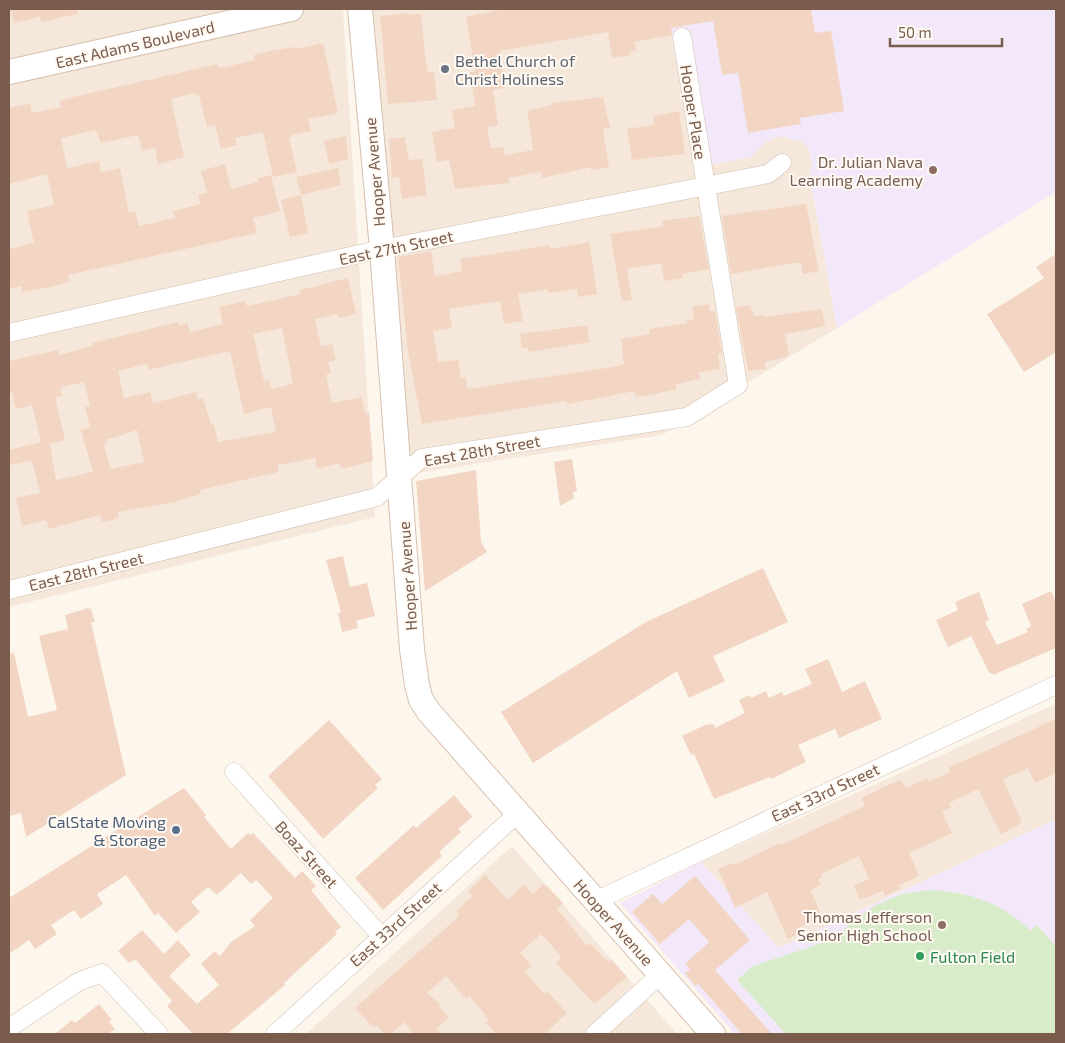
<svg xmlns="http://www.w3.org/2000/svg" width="1065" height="1043" viewBox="0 0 1065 1043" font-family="'Exo 2',sans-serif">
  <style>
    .residential { fill: #f5e8da }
    .education { fill: #f3e8fa }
    .green { fill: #d8ecc9 }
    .building { fill: #f3d5c3; fill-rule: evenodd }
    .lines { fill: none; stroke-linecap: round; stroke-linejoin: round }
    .street-casing { stroke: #d1beb0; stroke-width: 19 }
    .secondary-casing { stroke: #d6c0b0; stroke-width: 26 }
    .street { stroke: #fff; stroke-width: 18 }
    .secondary { stroke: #fff; stroke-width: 24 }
    .worship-dot { fill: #6b7280; stroke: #fffaf3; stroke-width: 2 }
    .education-dot { fill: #8d6e63; stroke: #fffaf3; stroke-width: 2 }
    .service-dot { fill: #5c6f8a; stroke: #fffaf3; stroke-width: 2 }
    .leisure-dot { fill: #2e9e5b; stroke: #fffaf3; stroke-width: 2 }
    .labels { text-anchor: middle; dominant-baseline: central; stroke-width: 4; stroke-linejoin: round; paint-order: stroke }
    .street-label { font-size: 16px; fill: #7a5c4d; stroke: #fffaf3 }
    .worship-label { font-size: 16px; fill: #5b616d; stroke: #fffaf3; text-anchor: start }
    .education-label { font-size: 16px; fill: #785e54; stroke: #fffaf3; text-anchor: end }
    .service-label { font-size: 16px; fill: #4e5e75; stroke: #fffaf3; text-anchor: end }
    .leisure-label { font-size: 16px; fill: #27864d; stroke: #fffaf3; text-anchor: start }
  </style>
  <rect width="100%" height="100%" fill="#fdf6ec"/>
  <path class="residential" d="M9,9h334l32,508 -366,90z
    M372,9h295l28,159 56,-11 12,-13 13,-7h10l7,4 5,-2 11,10 3,18 -3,5 28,156 -175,107 -251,39z
    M1056,704v115l-277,129 -78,-86z
    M512,846l165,188h-371z"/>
  <path class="education" d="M667,9h389v183l-219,136 -28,-156 3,-5 -3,-18 -11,-10 -5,2 -7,-4h-10l-13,7 -12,13 -56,11z
    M1056,819v215h-321l-115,-131 81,-41 78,86z"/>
  <path class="green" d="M931,890c38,2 72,13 100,41l6,-6 19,21v88h-270l-49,-54 16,-14 81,-27 18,-17 22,-16 28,-12z"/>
  <path class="building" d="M11,9h66l1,5 -37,8 -1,-5 -26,6z
    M502,9h309l4,24 16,-2 13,80 -44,7 1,6 -53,9 -10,-60 -16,2 -9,-54 -42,7 1,7 -38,7 2,9h-6l1,4 -19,3 -4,-26 -108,19 5,37 -12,2 5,35 -11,2 4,21 13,-1 1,8 28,-5 -6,-39 25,-6v-2l51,-6 7,31 -7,1 6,38 -18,3v-3l-49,11 -1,-6 -33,6 1,5 -54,6 -6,-29 -12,2 -5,-30 23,-4 -3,-18 23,-4 -5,-34h5l-9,-55z
    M408,13l1,2 12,-1 4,41 3,18 6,-1 3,28 -49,4 -8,-88z
    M323,43l15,70 -30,6 3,12 -19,4v2l-3,1 8,34 -24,5 -10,-45 -28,6 2,7 -16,4 -6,-24 -8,2 -8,-32 -3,1 -1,-3 -24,6 13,58 -26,7 -3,-16 -13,3 -4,-16 -37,8 -5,-13 -35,8 6,30 32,-7 2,11 19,-4 9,45 6,-1 4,14 36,-8 -2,-7 27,-7 -2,-9 9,-2 -6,-22 24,-7 6,25 27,-7 -1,-4 14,-3 9,36 -27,7 4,15 -189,42 1,7 -18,5 -29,5 -1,-6 -12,3v-40l25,-6 -7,-32 27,-6 -7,-31 -38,10v-76l21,-4 2,9 29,-6 -1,-7 158,-36 1,4 29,-6 7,-2 -1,-5 16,-4 23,-4 1,2z
    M679,111l6,43 -53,6 -5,-31 27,-4 -1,-9z
    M346,136l2,23 -19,5 -5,-23z
    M405,137l4,23 13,-1 5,36 -25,4 -3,-22 -7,1 -3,-39z
    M338,168l3,17 -40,10 -5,-18z
    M301,195l7,38 -18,4 -9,-37z
    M806,204l13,67 -16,3 -2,-11h-7l-63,11 -9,-58z
    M699,216l10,53 -27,5 1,4 -19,3 -3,-18 -34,6 5,31 -10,1 -12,-67 53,-8 -1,-5z
    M589,242l8,52 -19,3 -1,-8 -28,4 -1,-4 -30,5 5,27 -19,3 -4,-23 -51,8 3,19 -19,3 5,31 20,-2 3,18 5,-1 1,12 146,-22 11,-3 -3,-25 29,-5 -1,-5 38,-6v-3l7,-1 -2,-12 17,-3 1,7h5l7,43h-4l2,15 -21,3 1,7 -24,5v5l-21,5 -19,3 -1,-6 -66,13h-2l-1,-3 -144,23 -14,-72 -10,-95 33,-6 4,25 27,-5 -2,-12 90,-14 1,4z
    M1056,254v98l-32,20 -37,-58 57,-36 -8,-11z
    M348,278l8,36 -18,4 -1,-4 -22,5 6,28 11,-3 4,16 -8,2 3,11 -5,2 6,28 30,-6 3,16h4l4,48 -32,8 -1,-6 -23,6 -2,-11 -37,7v7l-78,18 1,4 -26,8 -57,10 1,5 -6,3 -11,2 -2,-7 -51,14 -3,-9 -24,6 -6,-28 24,-5 -8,-32 -23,4v-15l32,-8 -9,-37 -16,4 -4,-17h-3v-31l49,-11 1,5 34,-9 -1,-3 86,-21 1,3 8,-2 3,9 33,-8 -4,-17 26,-6 2,5 54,-12 -1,-4zM282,328l11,56 -22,5 -2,-9 -5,1 -11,-47zM230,351l14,63 27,-7 5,25 -58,10 -4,-18h-3l-8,-26 -5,2 -2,-8 -43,11 -3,-11 -26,6 -6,-27 29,-7 1,6zM84,382l6,24 -5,1 5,20 -9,3 12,42 -37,8 -6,-36 15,-4 -10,-43 7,-1 -2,-8zM137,430l7,32 -34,7 -6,-25h3l-1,-4z
    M750,305l4,11 10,-1v2l58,-8 3,17 -40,8 4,22 -24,6 1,7 -18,2 -12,-64z
    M587,325l3,17 -62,10v-4h-6l-2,-14z
    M572,459l5,32 -4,1 1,6 -14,8 -6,-44z
    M476,470l5,72 6,10 -62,39 -9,-110z
    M343,556l7,31 17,-4 8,33 -19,5 2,7 -16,4 -4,-19 3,-1 -15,-52z
    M763,568l25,54 -75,34 12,25 -36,17 -12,-27 -144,92 -32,-51 145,-90z
    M1051,591l5,11v46l-63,27 -1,-2 -2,1 -19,-38 -23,11 -12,-27 22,-10 -3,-8 24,-10 10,28 -4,2 12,23 31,-13 -2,-3 5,-3 -9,-22z
    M88,608l3,1 4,13h-4l35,153 -100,62 -5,-24 -12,3v-162l5,-1 14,64 29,-7 -18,-74 29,-7 -3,-14z
    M828,659l14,33 23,-11 17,38 -43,19 -4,-9 -37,16 8,17 -35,17 -1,-2 -56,22 -20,-45 -3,1 -9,-19 23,-11 9,-1 1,4 30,-15 -6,-13 11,-5 1,3 15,-7 3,7 13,-6 2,4 28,-12 -7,-15z
    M1056,719v54l-21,10 -7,-15 -25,11 19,43 -5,4 -16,8 -23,-45 -29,14 2,4 -9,5 10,21 -43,20 10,23 -20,9 1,4 -15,7 -2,-5 -23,9 -6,-14 15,-7 -10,-23 -38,18 1,3 -4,2 3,6 -10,5 11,27 -24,11 2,5 -12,6 -21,-47 -32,16 -17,-39 15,-6 1,2 46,-22 1,2 84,-39 -4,-8 23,-11 17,-7 5,8 21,-10 2,4 21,-10 -2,-4z
    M329,720l53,59 -7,6 3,3 -55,51 -55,-63z
    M184,788l22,27 -2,2 27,32 17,-16 2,2 3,-2 42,45 7,-7 14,15 -5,4 30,37 -6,5 2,2 -53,49 1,2 -58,49h-34l-26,-28 5,-5 -37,-42 -6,4 -11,-12 24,-21 22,24 14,-14 13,15 -22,21 28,28 22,-19 -18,-21 14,-13 5,5 11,-14 24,-16 -5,-6 23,-22 -17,-18 -5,4 -10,-11 -24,22 -9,-8 -17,15 9,10 -24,21 -18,-20 -3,3 -29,-41 -29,19 6,10 -22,15 -7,-9 -23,15 6,9 -22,15 -6,-9 -20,14v-56z
    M454,795l18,21 -1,2 -13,11 3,3 -22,20 3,4 -59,54 -28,-32 59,-53 2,3z
    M485,875l23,25 16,-16 9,10 10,-10 3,3 1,-1 16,17 -6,6 30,37 3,-3 18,19 3,-3 16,18 -33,27 -38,-41 5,-5 -1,-3 -19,-21 -21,19 12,13 -7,6 19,22 3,-3 20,22 -22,21h-49l-10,-11 3,-2 -5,-6 1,-1 -16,-18 -3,3 -20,-23 -19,17 14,12 -2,1 10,11 -12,12 5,5h-28l-10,-12 -13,12h-6l-9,-9 -2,3 -19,-20 102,-90 2,-4 -3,-3 17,-15 -5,-5z
    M695,876l55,64 -35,30 57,64h-30l-44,-50 -3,2 -10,-13 5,-4 -5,-5 24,-22 -20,-23 -29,25 -28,-32 21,-18 9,10z
    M99,1004l13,16 -3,2 6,7 -7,5h-53l17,-14 3,3z"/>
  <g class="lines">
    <defs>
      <path id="street" d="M9,333l373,-84 386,-75 14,-11
        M9,590l368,-93 45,-39 265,-41 51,-32 -56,-348
        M234,772l147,164
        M595,901l461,-216
        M9,1028l69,-46 24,-9 57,61
        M275,1034l242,-220
        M595,1034l66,-60"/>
      <path id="secondary" d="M360,9l22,240 30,400 5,36 4,15 8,12 284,322
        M9,72l282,-63"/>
    </defs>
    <use href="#street" class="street-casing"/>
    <use href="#secondary" class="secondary-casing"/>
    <use href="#street" class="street"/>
    <use href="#secondary" class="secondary"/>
  </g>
  <circle class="worship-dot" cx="445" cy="69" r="5"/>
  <g class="education-dot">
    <circle cx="933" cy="170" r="5"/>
    <circle cx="942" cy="925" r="5"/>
  </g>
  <circle class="service-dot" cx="176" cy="830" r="5"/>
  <circle class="leisure-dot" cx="920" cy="956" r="5"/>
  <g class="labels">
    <g class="street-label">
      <text transform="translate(135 44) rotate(-13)">East Adams Boulevard</text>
      <text transform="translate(694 112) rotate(81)">Hooper Place</text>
      <text transform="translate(374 172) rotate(-95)">Hooper Avenue</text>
      <text transform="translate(396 247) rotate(-12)">East 27th Street</text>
      <text transform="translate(482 450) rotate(-10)">East 28th Street</text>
      <text transform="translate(86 571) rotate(-14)">East 28th Street</text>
      <text transform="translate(407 576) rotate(-94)">Hooper Avenue</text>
      <text transform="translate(825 792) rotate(-25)">East 33rd Street</text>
      <text transform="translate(307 854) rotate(48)">Boaz Street</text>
      <text transform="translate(614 922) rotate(48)">Hooper Avenue</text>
      <text transform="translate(395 924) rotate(-42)">East 33rd Street</text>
    </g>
    <g class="worship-label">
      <text x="455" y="60">Bethel Church of<tspan x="455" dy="18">Christ Holiness</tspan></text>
    </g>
    <g class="education-label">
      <text x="923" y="161">Dr. Julian Nava<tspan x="923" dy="18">Learning Academy</tspan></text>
      <text x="932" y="916">Thomas Jefferson<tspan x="932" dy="18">Senior High School</tspan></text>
    </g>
    <g class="service-label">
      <text x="166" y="821">CalState Moving<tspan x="166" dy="18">&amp; Storage</tspan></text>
    </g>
    <g class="leisure-label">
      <text x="930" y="956">Fulton Field</text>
    </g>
  </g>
  <rect width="1065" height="1043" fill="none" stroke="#7a5c4d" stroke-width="20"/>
  <path d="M890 38v8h112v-8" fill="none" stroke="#7a5c4d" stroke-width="2.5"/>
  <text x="898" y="38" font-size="15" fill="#7a5c4d" stroke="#fffaf3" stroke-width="4" paint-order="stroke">50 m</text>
</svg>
